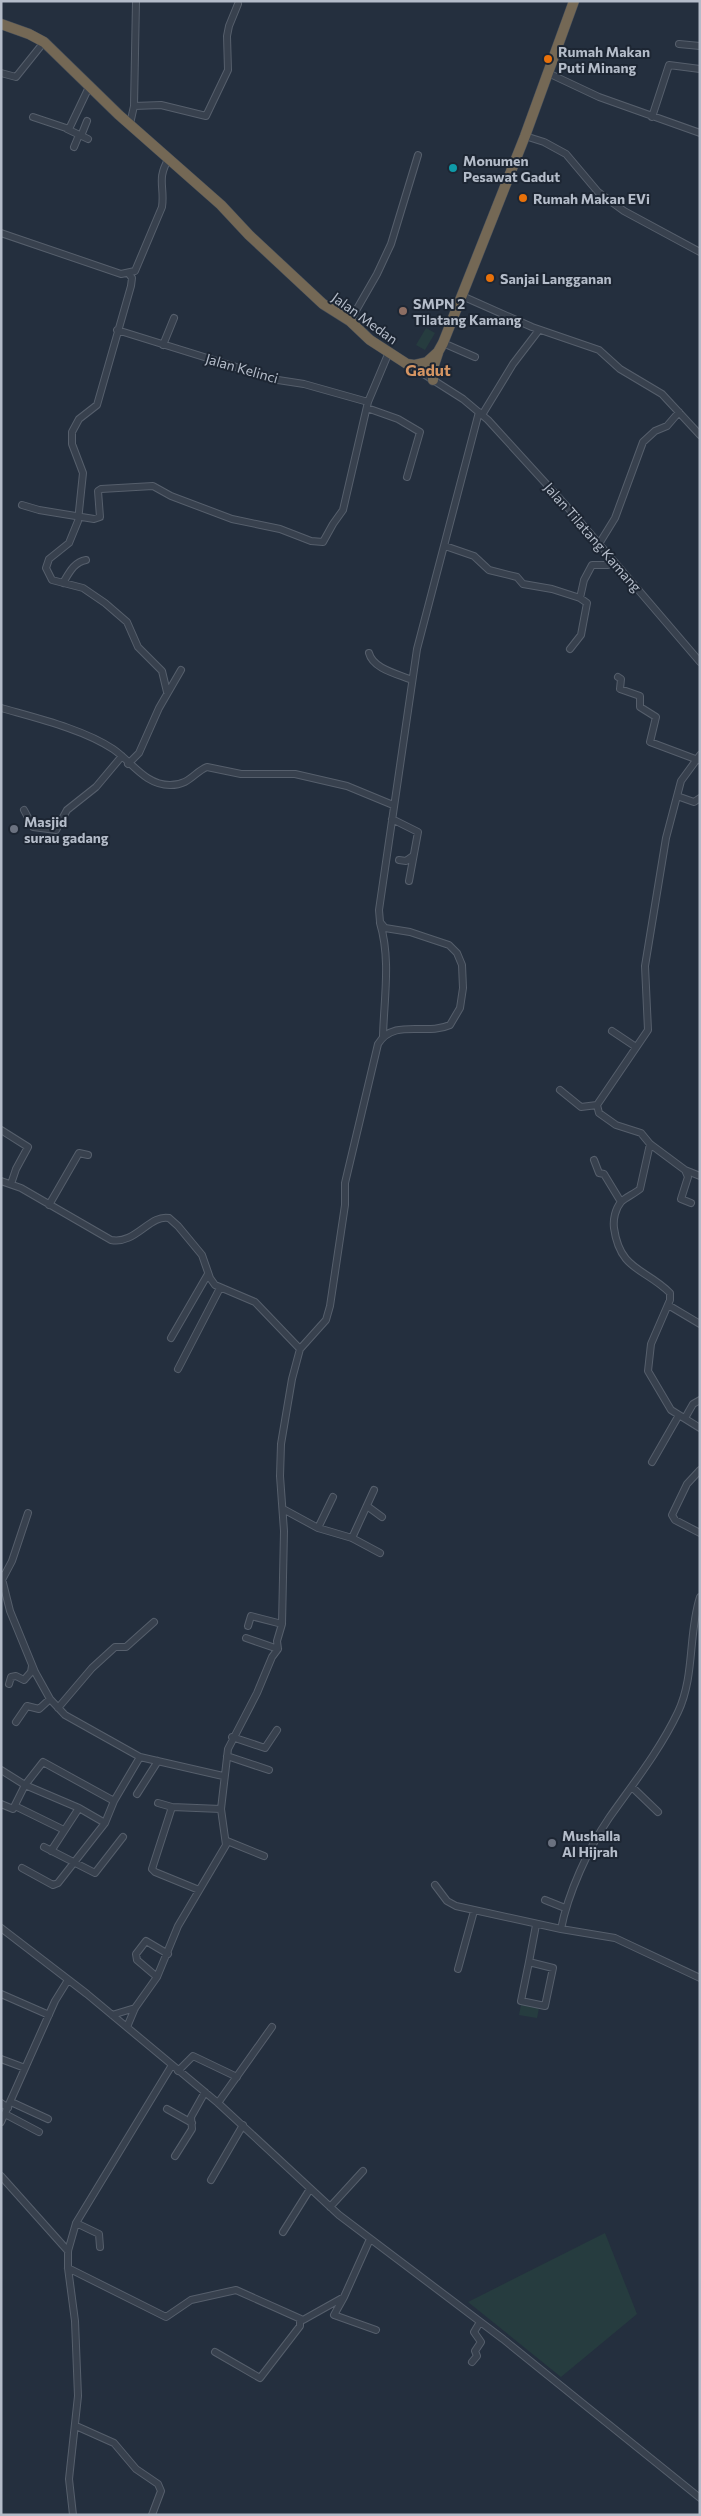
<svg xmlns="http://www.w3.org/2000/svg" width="701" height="2516" viewBox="0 0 701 2516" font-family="Commissioner,sans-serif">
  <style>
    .green { fill: #263c3f }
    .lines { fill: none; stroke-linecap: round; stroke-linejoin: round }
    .minor-casing { stroke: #565f6c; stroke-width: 8 }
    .highway-casing { stroke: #434c59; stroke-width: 11 }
    .minor { stroke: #38414e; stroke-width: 6 }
    .highway { stroke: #746855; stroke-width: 10 }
    .food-dot { fill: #e8710a; stroke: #1d2633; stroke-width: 2 }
    .culture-dot { fill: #0f9aa8; stroke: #1d2633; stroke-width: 2 }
    .education-dot { fill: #8d6e63; stroke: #1d2633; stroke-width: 2 }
    .worship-dot { fill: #6b7280; stroke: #1d2633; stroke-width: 2 }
    .labels { text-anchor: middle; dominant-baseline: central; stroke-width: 4; stroke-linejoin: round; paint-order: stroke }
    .poi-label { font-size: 14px; font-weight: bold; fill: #b4bcc9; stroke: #1d2633; text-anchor: start }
    .street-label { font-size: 14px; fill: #b4bcc9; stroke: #1d2633 }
    .quarter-label { font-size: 16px; font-weight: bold; fill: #d59563; stroke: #1d2633 }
  </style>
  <rect width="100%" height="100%" fill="#242f3e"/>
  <path class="green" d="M426,328l9,5 -10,17 -9,-5z
    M521,2005l18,3 -2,10 -18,-3z
    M605,2233l32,81 -76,63 -93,-75z"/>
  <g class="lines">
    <defs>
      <path id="minor" d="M679,44l21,2
        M1,73l15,4 28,-35
        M548,73l51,24 101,36
        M134,106l27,-1 45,11 22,-46 -1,-34 2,-10 9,-22
        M33,117l36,12 20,-42
        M652,117l17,-52 31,4
        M130,124l4,-18 2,-105
        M67,129l21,10
        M81,136l6,-15
        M525,136l19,6 22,12 32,38 26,19 76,41
        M74,147l5,-12
        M1,233l120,41 14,-3 27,-64c3,-21 -6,-27 7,-49
        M129,274l3,4 -1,8 -34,119 -18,14 -7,13v12l11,29 -5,48 -9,22 -20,16 -3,9 6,12 31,8 22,15 22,19 11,25 24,24 5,21
        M462,296l70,31 67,23 21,19 42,25 38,41
        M350,321l27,-47 14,-30 27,-89
        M117,330l161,50 26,4 64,18
        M443,343l32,14
        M163,345l11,-27
        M411,366l52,33 25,21 82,90 130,152
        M367,408l31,11 22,13 -13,45
        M482,415l31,-51 26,-34
        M22,505l17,5 55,9 6,-2 -2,-26 3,-2 52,-3 18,10 61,23 48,10 31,12 12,1 10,-18 10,-14 25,-108 21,-50
        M599,544l16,-26 28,-76 12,-11 12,-5 12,-14
        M445,546l29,10 15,14 28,7 6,7 29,5 28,9 7,5 -6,32 -11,14
        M63,583c6,-10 11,-21 23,-23
        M580,598l4,-18 8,-15h16l4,-6
        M369,653c4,16 29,21 43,27
        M618,677l3,2 -1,10 20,7v11l16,10 -6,25 48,18
        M1,708c35,10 82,21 112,41 19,13 32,36 57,36 20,0 24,-13 37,-18l34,7h54l52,12 46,19
        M700,755l-19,26 -15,57 -21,128 3,64 -51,75 2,8 17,12 25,8 9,11 35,26 15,6
        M128,764l11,-11 20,-45 22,-38
        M677,796l17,6 6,-4
        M24,810l9,17 23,3 11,-20 29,-23 26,-31
        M392,819l26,13 -9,49
        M399,860l7,1 7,-5
        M380,923c11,36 4,76 3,113
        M612,1031l24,16
        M560,1090l21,17 16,-2
        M1,1130l27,17 -12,22 -5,15
        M650,1144l-10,45c-6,5 -14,8 -19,13 -6,7 -8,18 -7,26 6,43 31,40 56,65v7l-19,44 -3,27 23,39 29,18
        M594,1160l5,13 5,1 17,28
        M685,1170l3,7 -7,22 10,4
        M1,1181l20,7 90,52c24,5 39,-26 58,-22l9,8 24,29 8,23 5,7 40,17 45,47
        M49,1205l30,-52 9,2
        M668,1305l32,19
        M171,1338l37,-64
        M178,1369l42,-81
        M685,1418l8,-14 7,-4
        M652,1462l27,-47
        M700,1470l-13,14 -15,31 3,5 25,13
        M367,1506l15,11
        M283,1509l35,19 34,10 28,15
        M318,1528l15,-31
        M352,1538l22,-48
        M1,1575l9,36 25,61 15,27 15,16 75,42 83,19
        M2,1580l10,-19 16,-48
        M700,1597c-12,37 -5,79 -22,115 -18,38 -45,72 -69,106 -21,31 -41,75 -48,111l54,9 85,40
        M248,1626l3,-10 31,8
        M246,1638l32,11
        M9,1684l2,-7 5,-1 8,4 7,-8 1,-6
        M58,1708l34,-40 23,-21h11l28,-25
        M16,1722l11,-16 12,3 11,-10
        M232,1737l33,11 12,-18
        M227,1756l42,14
        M1,1770l24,15 54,23 26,15
        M632,1787l26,25
        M137,1794l21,-33
        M158,1803l14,4 49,2
        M1,1804l12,5 12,-24 18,-23 71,39
        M15,1806l49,24
        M172,1807l-20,62 3,3 44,18
        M227,1841l37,15
        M44,1847l51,26 28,-36
        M51,1851l28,-43
        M22,1868l31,17 5,-2 47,-60 9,-22 26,-44
        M435,1885l12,16 9,5 105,23
        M545,1900l20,8
        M1,1928l86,66 131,109 121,112 164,124 197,159
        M529,1962l-8,39 24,5 8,-38 -24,-6 7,-37
        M458,1969l16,-58
        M157,1977l-20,-17 -1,-6 10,-13 22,13
        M1,1994l48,21
        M112,2015l23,-7
        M127,2027l8,-19 22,-31 21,-51 48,-81 -5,-36 7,-60 29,-56 15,-36 6,-8 -1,-8 5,-17 2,-93 -4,-55 1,-32 11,-65 8,-30 26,-29 4,-14 15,-101v-22l33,-139c16,-26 48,-8 72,-19l10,-17 3,-20 -1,-23 -5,-12 -8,-8 -39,-13 -25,-4 -5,-6 -1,-12 38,-261 62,-237
        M1,2059l24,9
        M178,2071l15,-15 44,21
        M11,2102l37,17
        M1,2103l7,5
        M218,2103l54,-76
        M167,2109l25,14
        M5,2114l34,18
        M1,2122l54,-121 13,-21
        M175,2156l17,-27 -1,-12 14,-25
        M1,2176l67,75
        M211,2180l32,-55
        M330,2207l33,-36
        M76,2223l23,11 1,13
        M283,2232l27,-43
        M68,2268l98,49 25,-17 45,-10 67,30 41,-23 26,-58
        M344,2297l-10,18 42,15
        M215,2352l45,26 40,-52v-7
        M472,2362l5,-6 -2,-5 6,-9 -7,-10 6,-10
        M76,2426l38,17 22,26 22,15 3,7 -9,24
        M73,2515l-4,-36 9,-83 -3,-75 -7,-53v-17l8,-28 96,-158"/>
      <path id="highway" d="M1,24l28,10 15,8 75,73 102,90 28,30 74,69 27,17 20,19 37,24 7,1 13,-3 11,-10 5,-9 82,-207 49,-135
        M433,380v-12l5,-15"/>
    </defs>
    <use href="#minor" class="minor-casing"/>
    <use href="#highway" class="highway-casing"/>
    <use href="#minor" class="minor"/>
    <use href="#highway" class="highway"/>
  </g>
  <g class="food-dot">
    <circle cx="548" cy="59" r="5"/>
    <circle cx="523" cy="198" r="5"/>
    <circle cx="490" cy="278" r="5"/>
  </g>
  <circle class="culture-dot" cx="453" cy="168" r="5"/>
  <circle class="education-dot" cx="403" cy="311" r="5"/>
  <g class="worship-dot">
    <circle cx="14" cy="829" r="5"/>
    <circle cx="552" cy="1843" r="5"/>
  </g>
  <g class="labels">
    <g class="poi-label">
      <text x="558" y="51">Rumah Makan<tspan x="558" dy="16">Puti Minang</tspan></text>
      <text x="463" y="160">Monumen<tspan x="463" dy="16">Pesawat Gadut</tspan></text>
      <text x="533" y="198">Rumah Makan EVi</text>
      <text x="500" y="278">Sanjai Langganan</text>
      <text x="413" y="303">SMPN 2<tspan x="413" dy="16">Tilatang Kamang</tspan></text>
      <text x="24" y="821">Masjid<tspan x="24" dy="16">surau gadang</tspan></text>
      <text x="562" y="1835">Mushalla<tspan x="562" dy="16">Al Hijrah</tspan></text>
    </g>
    <g class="street-label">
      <text transform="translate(365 318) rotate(36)">Jalan Medan</text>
      <text transform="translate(242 368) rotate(16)">Jalan Kelinci</text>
      <text transform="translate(593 537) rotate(49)">Jalan Tilatang Kamang</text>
    </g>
    <g class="quarter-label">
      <text x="428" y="369">Gadut</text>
    </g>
  </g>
  <rect width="701" height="2516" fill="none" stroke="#b4bcc9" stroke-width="5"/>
</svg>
